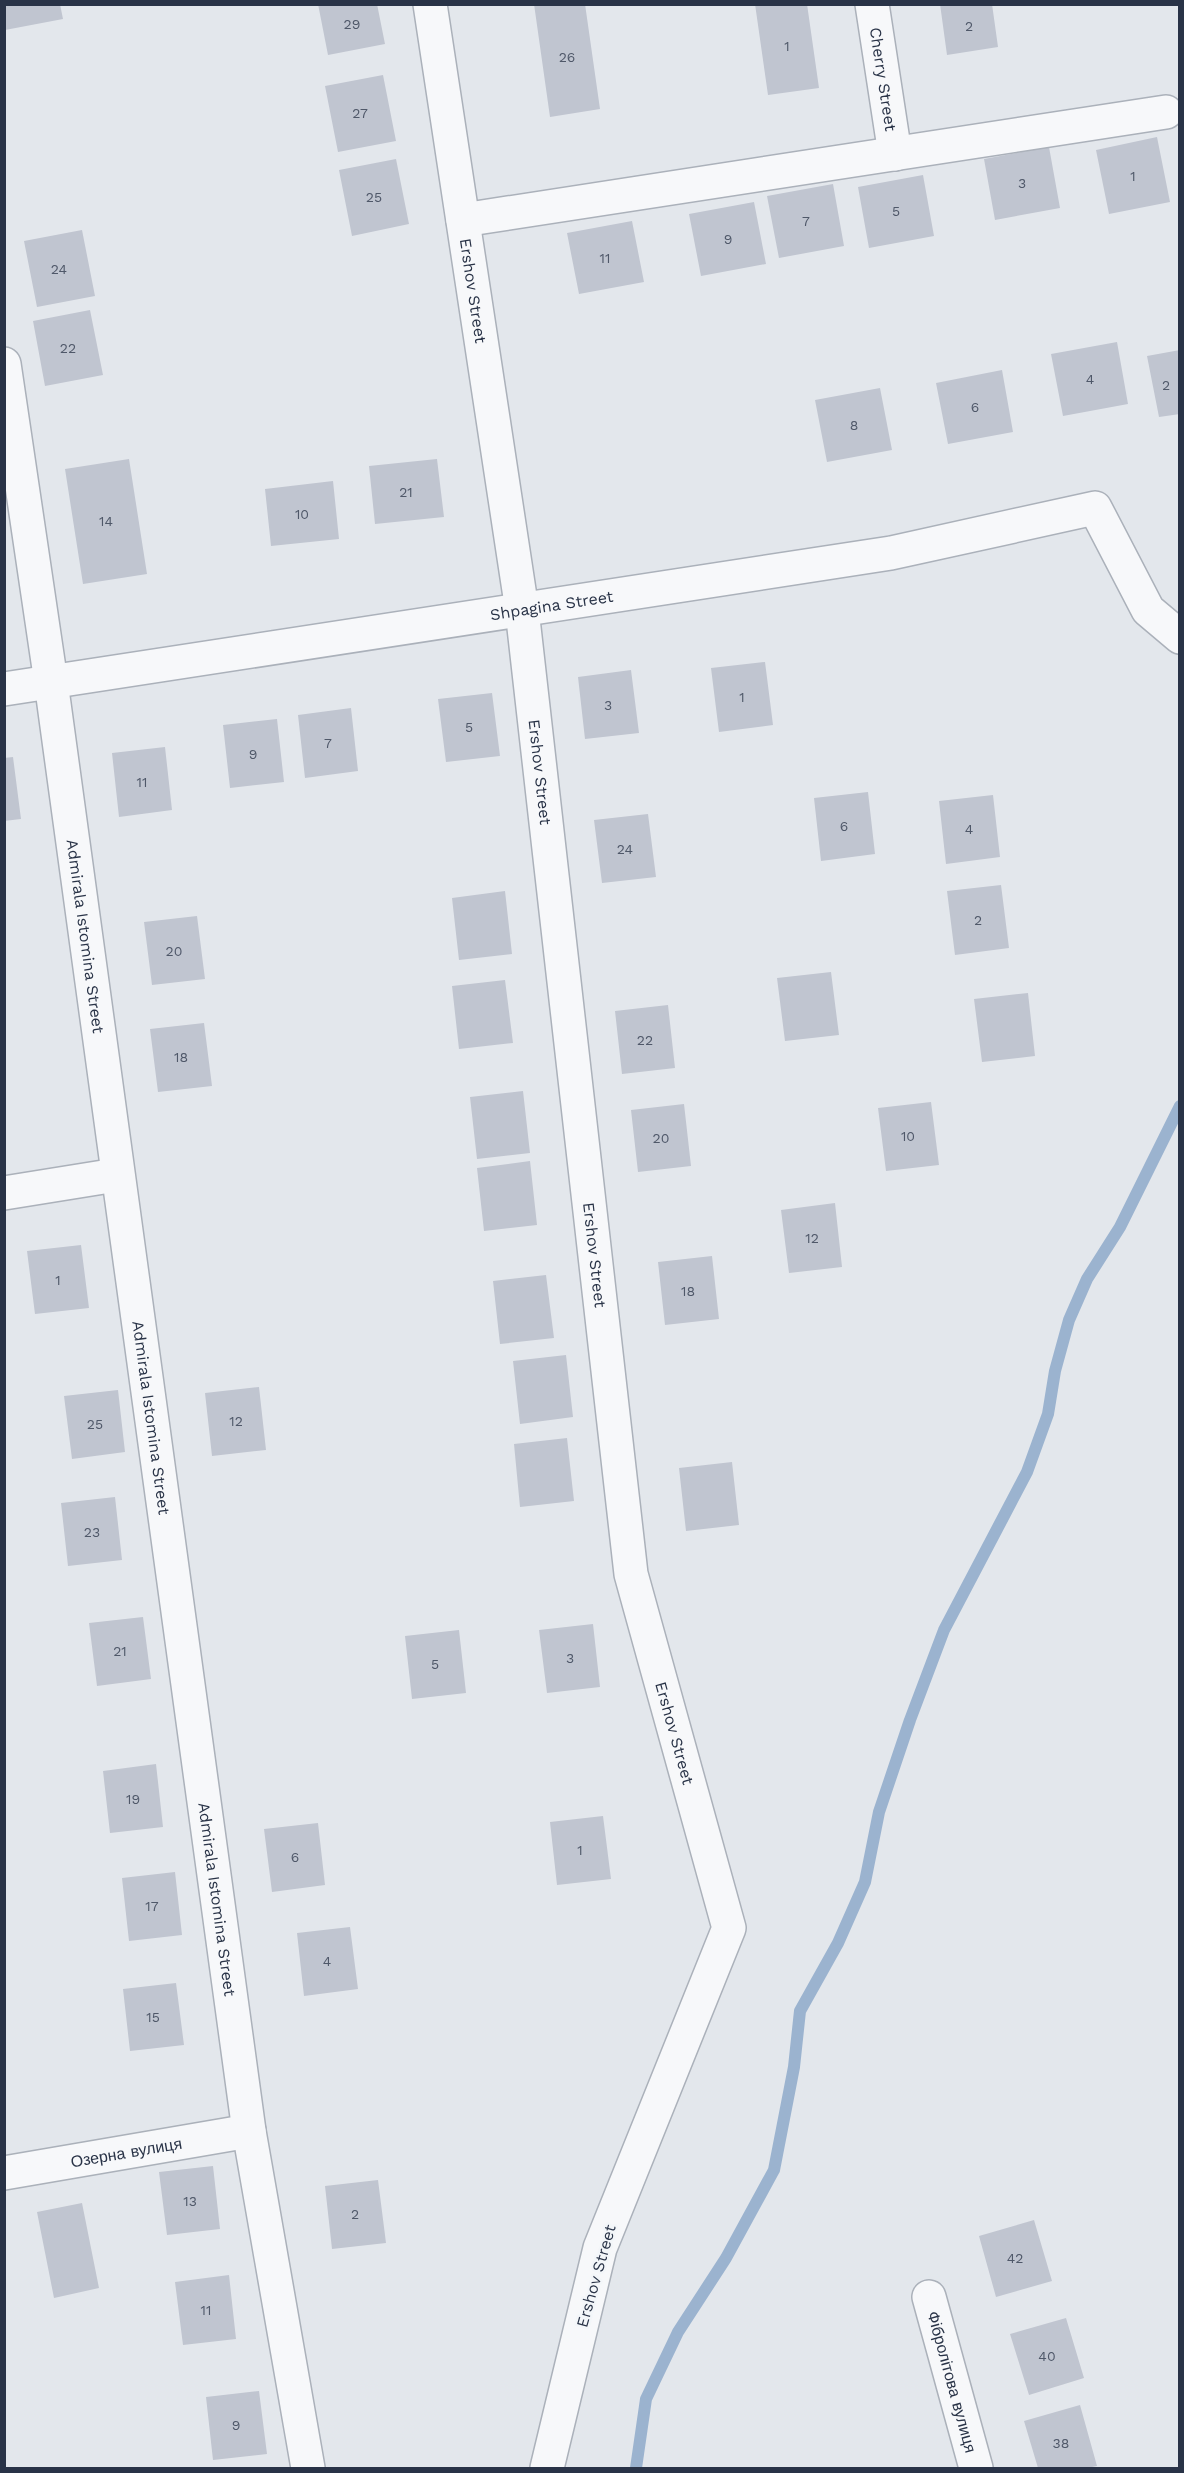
<svg xmlns="http://www.w3.org/2000/svg" width="1184" height="2473" viewBox="0 0 1184 2473" font-family="'Work Sans',sans-serif">
  <style>
    .lines { fill: none; stroke-linecap: round; stroke-linejoin: round }
    .stream { stroke: #9bb3cf; stroke-width: 12 }
    .building { fill: #c0c5d0 }
    .minor-casing { stroke: #abb1ba; stroke-width: 36 }
    .minor { stroke: #f7f8fa; stroke-width: 33 }
    .labels { text-anchor: middle; dominant-baseline: central; stroke-width: 5; stroke-linejoin: round; paint-order: stroke }
    .number-label { font-size: 14px; fill: #4f5869 }
    .street-label { font-size: 16px; fill: #293347; stroke: #f3f6f9 }
  </style>
  <rect width="100%" height="100%" fill="#e3e7ec"/>
  <g class="lines">
    <path class="stream" d="M636,2468l10,-69 32,-67 48,-74 48,-88 20,-103 6,-56 38,-68 27,-61 14,-70 31,-92 34,-90 83,-158 21,-58 7,-43 14,-51 18,-41 33,-52 60,-121"/>
  </g>
  <path class="building" d="M5,4h55l3,15 -58,11z
    M318,4h59l8,40 -57,11z
    M534,4h51l15,105 -50,8z
    M755,4h52l12,84 -51,7z
    M940,4h52l6,43 -51,8z
    M383,75l13,66 -58,11 -13,-66z
    M1157,137l13,65 -61,12 -13,-64z
    M1049,147l11,61 -65,12 -11,-61z
    M396,159l13,65 -57,12 -13,-66z
    M923,175l11,61 -65,12 -11,-61z
    M833,184l11,62 -65,12 -12,-62z
    M754,202l12,62 -65,12 -12,-62z
    M632,221l12,61 -65,12 -12,-61z
    M82,230l13,66 -58,11 -13,-66z
    M90,310l13,65 -58,11 -12,-65z
    M1117,342l11,62 -65,12 -12,-62z
    M1180,350v64l-21,3 -12,-61z
    M1002,370l11,62 -65,12 -12,-61z
    M880,388l12,62 -65,12 -12,-62z
    M129,459l18,115 -64,10 -18,-115z
    M437,459l7,58 -69,7 -6,-58z
    M333,481l6,58 -68,7 -6,-57z
    M765,662l8,63 -54,7 -8,-64z
    M631,670l8,63 -54,6 -7,-62z
    M492,693l8,63 -54,6 -8,-63z
    M351,708l7,63 -53,7 -7,-63z
    M277,719l7,63 -54,6 -7,-63z
    M165,747l7,63 -53,7 -7,-64z
    M13,757l8,62 -17,2v-63z
    M868,792l7,62 -54,7 -7,-63z
    M993,795l7,62 -54,7 -7,-63z
    M648,814l8,63 -54,6 -8,-63z
    M1001,885l8,63 -54,7 -8,-64z
    M505,891l7,63 -53,6 -7,-62z
    M197,916l8,63 -53,6 -8,-63z
    M831,972l8,63 -54,6 -8,-63z
    M505,980l8,63 -54,6 -7,-63z
    M1028,993l7,63 -53,6 -8,-63z
    M668,1005l7,63 -53,6 -7,-63z
    M204,1023l8,63 -54,6 -8,-63z
    M523,1091l7,62 -53,6 -7,-62z
    M931,1102l8,63 -53,6 -8,-63z
    M684,1104l7,62 -53,6 -7,-62z
    M530,1161l7,64 -53,6 -7,-63z
    M835,1203l7,64 -53,6 -8,-63z
    M81,1245l8,63 -54,6 -8,-63z
    M712,1256l7,63 -54,6 -7,-63z
    M546,1275l8,63 -54,6 -7,-63z
    M566,1355l7,62 -53,7 -7,-63z
    M259,1387l7,63 -54,6 -7,-63z
    M118,1390l7,62 -53,7 -8,-63z
    M567,1438l7,63 -54,6 -6,-63z
    M732,1462l7,63 -53,6 -7,-63z
    M115,1497l7,63 -54,6 -7,-63z
    M143,1617l8,62 -54,7 -8,-63z
    M593,1624l7,63 -53,6 -8,-63z
    M459,1630l7,63 -54,6 -7,-63z
    M156,1764l7,63 -53,6 -7,-62z
    M603,1816l8,63 -54,6 -7,-63z
    M318,1823l7,62 -53,7 -8,-63z
    M175,1872l7,63 -53,6 -7,-63z
    M350,1927l8,62 -54,7 -7,-63z
    M176,1983l8,62 -54,6 -7,-62z
    M213,2166l7,63 -53,6 -8,-63z
    M378,2180l8,63 -54,6 -7,-63z
    M82,2203l17,85 -45,10 -17,-86z
    M1034,2220l18,61 -56,16 -17,-61z
    M229,2275l7,64 -53,6 -8,-63z
    M1066,2318l18,60 -55,17 -19,-61z
    M259,2391l8,63 -54,6 -7,-63z
    M1080,2405l17,61 -10,2h-49l-14,-47z"/>
  <g class="lines">
    <defs>
      <g id="minor">
        <path id="s1" d="M430,4l92,606 109,964 98,354 -129,320 -53,220"/>
        <path id="s2" d="M872,4l23,150"/>
        <path d="M463,220l703,-108"/>
        <path id="s3" d="M4,364l47,318 198,1449 59,337"/>
        <path id="s4" d="M4,689l887,-136 204,-45 53,102 32,27"/>
        <path d="M4,1193l112,-18"/>
        <path id="s5" d="M4,2173l245,-42"/>
        <path id="s6" d="M929,2297l47,171"/>
      </g>
    </defs>
    <use href="#minor" class="minor-casing"/>
    <use href="#minor" class="minor"/>
  </g>
  <g class="labels">
    <g class="number-label">
      <text x="352" y="24">29</text>
      <text x="969" y="26">2</text>
      <text x="787" y="46">1</text>
      <text x="567" y="57">26</text>
      <text x="360" y="113">27</text>
      <text x="1133" y="176">1</text>
      <text x="1022" y="183">3</text>
      <text x="374" y="197">25</text>
      <text x="896" y="211">5</text>
      <text x="806" y="221">7</text>
      <text x="728" y="239">9</text>
      <text x="605" y="258">11</text>
      <text x="59" y="269">24</text>
      <text x="68" y="348">22</text>
      <text x="1090" y="379">4</text>
      <text x="1166" y="385">2</text>
      <text x="975" y="407">6</text>
      <text x="854" y="425">8</text>
      <text x="406" y="492">21</text>
      <text x="302" y="514">10</text>
      <text x="106" y="521">14</text>
      <text x="742" y="697">1</text>
      <text x="608" y="705">3</text>
      <text x="469" y="727">5</text>
      <text x="328" y="743">7</text>
      <text x="253" y="754">9</text>
      <text x="142" y="782">11</text>
      <text x="844" y="826">6</text>
      <text x="969" y="829">4</text>
      <text x="625" y="849">24</text>
      <text x="978" y="920">2</text>
      <text x="174" y="951">20</text>
      <text x="645" y="1040">22</text>
      <text x="181" y="1057">18</text>
      <text x="908" y="1136">10</text>
      <text x="661" y="1138">20</text>
      <text x="812" y="1238">12</text>
      <text x="58" y="1280">1</text>
      <text x="688" y="1291">18</text>
      <text x="236" y="1421">12</text>
      <text x="95" y="1424">25</text>
      <text x="92" y="1532">23</text>
      <text x="120" y="1651">21</text>
      <text x="570" y="1658">3</text>
      <text x="435" y="1664">5</text>
      <text x="133" y="1799">19</text>
      <text x="580" y="1850">1</text>
      <text x="295" y="1857">6</text>
      <text x="152" y="1906">17</text>
      <text x="327" y="1961">4</text>
      <text x="153" y="2017">15</text>
      <text x="190" y="2201">13</text>
      <text x="355" y="2214">2</text>
      <text x="1015" y="2258">42</text>
      <text x="206" y="2310">11</text>
      <text x="1047" y="2356">40</text>
      <text x="236" y="2425">9</text>
      <text x="1061" y="2443">38</text>
    </g>
    <g class="street-label">
      <text stroke="none"><textPath href="#s2" startOffset="76">Cherry Street</textPath></text>
      <text stroke="none"><textPath href="#s1" startOffset="290">Ershov Street</textPath></text>
      <text stroke="none"><textPath href="#s4" startOffset="554">Shpagina Street</textPath></text>
      <text stroke="none"><textPath href="#s1" startOffset="776">Ershov Street</textPath></text>
      <text stroke="none"><textPath href="#s3" startOffset="578">Admirala Istomina Street</textPath></text>
      <text stroke="none"><textPath href="#s1" startOffset="1262">Ershov Street</textPath></text>
      <text stroke="none"><textPath href="#s3" startOffset="1064">Admirala Istomina Street</textPath></text>
      <text stroke="none"><textPath href="#s1" startOffset="1748">Ershov Street</textPath></text>
      <text stroke="none"><textPath href="#s3" startOffset="1550">Admirala Istomina Street</textPath></text>
      <text stroke="none"><textPath href="#s5" startOffset="124">Озерна вулиця</textPath></text>
      <text transform="translate(596 2276) rotate(-74)">Ershov Street</text>
      <text stroke="none"><textPath href="#s6" startOffset="88">Фібролітова вулиця</textPath></text>
    </g>
  </g>
  <rect width="1184" height="2473" fill="none" stroke="#293347" stroke-width="12"/>
</svg>
